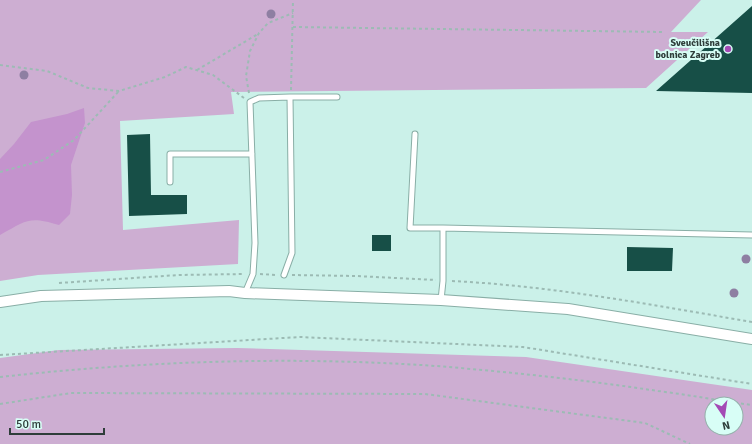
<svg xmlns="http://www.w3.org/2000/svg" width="752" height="444" viewBox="0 0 752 444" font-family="Signika,sans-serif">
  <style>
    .green { fill: #cdaed2; fill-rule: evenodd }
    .forest { fill: #c493cd }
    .building { fill: #174f47 }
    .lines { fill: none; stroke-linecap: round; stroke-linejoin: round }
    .service-casing { stroke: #89aea6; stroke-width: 7 }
    .minor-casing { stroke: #89aea6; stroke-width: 12 }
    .path { stroke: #9cbbb4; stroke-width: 2; stroke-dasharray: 3 3; stroke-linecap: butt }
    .service { stroke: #fff; stroke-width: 5 }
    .minor { stroke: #fff; stroke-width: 10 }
    .tree { fill: #8e7fa2 }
    .poi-dot { fill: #a44ab5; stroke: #d8fef6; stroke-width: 1.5 }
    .labels { text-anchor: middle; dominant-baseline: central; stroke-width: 4; stroke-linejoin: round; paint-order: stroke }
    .poi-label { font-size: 10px; font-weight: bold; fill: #2e3d3a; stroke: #d8fef6; text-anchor: end }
  </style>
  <rect width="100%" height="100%" fill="#cbf1e9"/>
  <path class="green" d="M0,0h701l-30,32h37l-62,56 -415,4 3,22 -114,7 3,109 116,-10 -1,44 -200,11 -38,6z
    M237,348l289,9 226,33v54h-752v-86l59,-8zM712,404h24v24h-24z"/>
  <path class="forest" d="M84,108l1,15 -14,42 1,30 -2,19 -11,11c-30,-9 -32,-5 -59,10v-76l14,-15 17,-22 36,-8z"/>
  <path class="building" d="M752,6v87l-96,-2z
    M150,134l1,61h36v19l-58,2 -2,-81z
    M372,235h19v16h-19z
    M627,247l46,1 -1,23h-45z"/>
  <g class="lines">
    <defs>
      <path id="service" d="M290,97h47
        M415,134l-5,94h33
        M170,182v-28h82
        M245,293l8,-19 2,-31 -5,-141 9,-4 31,-1 2,156 -8,22
        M441,300l2,-19v-53l309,7"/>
      <path id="minor" d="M0,302l41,-6 188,-5 16,2 196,7 127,9 184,30"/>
    </defs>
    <use href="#service" class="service-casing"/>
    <use href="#minor" class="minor-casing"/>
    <path class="path" d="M293,27l371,5
      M0,65l47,6 41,17 31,3 46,-14 21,-10 27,8 31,23
      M197,70l61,-36
      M291,90l2,-90
      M249,93l-3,-17 4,-25 9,-18 9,-10 25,-10
      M0,172l44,-12 30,-20 45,-49
      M260,274l16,1
      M292,275l64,1 80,4
      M452,281c101,5 201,24 300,41
      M59,283l120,-8 65,-1
      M0,355l300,-18 223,10 229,37
      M0,377c144,-16 291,-21 436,-11 74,6 149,14 222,25 32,4 63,10 94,14
      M0,404l71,-11 354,1 220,29 45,21"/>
    <use href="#service" class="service"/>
    <use href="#minor" class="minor"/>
  </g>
  <g class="tree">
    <circle cx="271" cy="14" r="4.5"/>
    <circle cx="24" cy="75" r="4.5"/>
    <circle cx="746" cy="259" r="4.5"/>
    <circle cx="734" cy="293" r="4.5"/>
  </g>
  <circle class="poi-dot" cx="728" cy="49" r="4"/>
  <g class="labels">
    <g class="poi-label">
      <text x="720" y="43">Sveučilišna<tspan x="720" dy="12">bolnica Zagreb</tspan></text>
    </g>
  </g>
  <g transform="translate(724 416) rotate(167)"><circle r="19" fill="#d8fef6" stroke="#94b1ab"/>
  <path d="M0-3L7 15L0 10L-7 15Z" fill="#a44ab5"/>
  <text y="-6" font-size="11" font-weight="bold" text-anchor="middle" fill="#2e3d3a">N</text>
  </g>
  <path d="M10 428v6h94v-6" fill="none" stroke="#2e3d3a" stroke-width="2"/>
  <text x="16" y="428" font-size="12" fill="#2e3d3a" stroke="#d8fef6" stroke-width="3" paint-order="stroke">50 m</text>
</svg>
